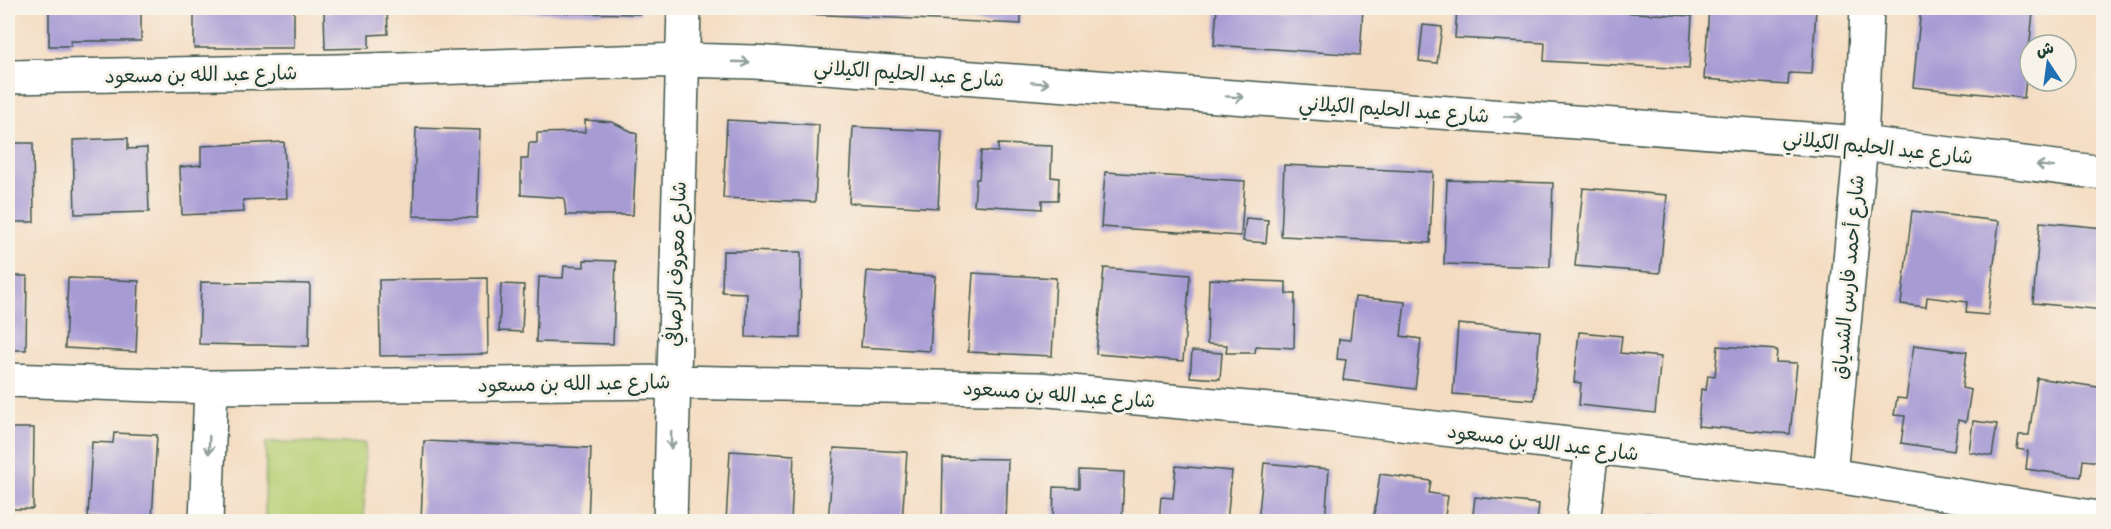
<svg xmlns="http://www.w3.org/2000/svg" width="2111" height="529" viewBox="0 0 2111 529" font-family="Itim,'Playpen Sans Arabic',sans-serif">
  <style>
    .green { fill: #b7cf73; stroke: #6b8654; stroke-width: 1.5 }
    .building { fill: #a79bd4 }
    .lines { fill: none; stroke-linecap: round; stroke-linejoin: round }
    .minor-casing { stroke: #3f5549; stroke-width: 36 }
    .minor { stroke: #fff; stroke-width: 33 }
    .oneway { stroke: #8f9e9a }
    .labels { text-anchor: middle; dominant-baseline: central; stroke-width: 6; stroke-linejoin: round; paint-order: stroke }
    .street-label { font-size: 20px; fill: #1f3d34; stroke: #f7f3e8 }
  </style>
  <rect width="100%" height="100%" fill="#f7f3e8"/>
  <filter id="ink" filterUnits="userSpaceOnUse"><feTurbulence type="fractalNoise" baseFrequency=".0167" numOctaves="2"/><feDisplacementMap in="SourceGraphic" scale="12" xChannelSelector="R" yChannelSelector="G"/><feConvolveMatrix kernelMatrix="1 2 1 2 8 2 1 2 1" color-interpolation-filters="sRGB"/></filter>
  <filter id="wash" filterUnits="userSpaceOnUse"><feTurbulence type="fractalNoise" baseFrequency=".008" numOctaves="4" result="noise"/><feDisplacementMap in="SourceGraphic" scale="24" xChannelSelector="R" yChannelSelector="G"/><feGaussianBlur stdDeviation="1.35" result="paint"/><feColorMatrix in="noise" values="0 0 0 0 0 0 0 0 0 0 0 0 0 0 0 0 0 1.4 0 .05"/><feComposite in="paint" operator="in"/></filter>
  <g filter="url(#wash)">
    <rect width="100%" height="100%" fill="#f4dcc1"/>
    <path class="green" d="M266,442l99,1 -1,78h-99z"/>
    <g id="blocks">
      <path class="building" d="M49,8h92v33h-70v5h-22z
        M194,8h100v40h-100z
        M332,8h55l1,26 -19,1v13l-44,1 -1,-37h8z
        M470,8h170v6l-170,-2z
        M807,8h214v16l-215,-10z
        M1217,8h146l-3,47 -146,-10z
        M1457,8h83l152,8 -3,53 -145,-8 1,-18 -90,-5z
        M1709,8h107l-4,66 -23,-1 -1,12 -84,-6z
        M1921,8l53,2 1,-2h23v1l35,3 -9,86 -111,-11z
        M1423,25l19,2 -5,36 -18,-2z
        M585,120l27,2 25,12 -4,81h-67l-2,-17 -43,-3v-36h7l1,-16h8v-10l48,-1z
        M727,120l92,5 -4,77 -92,-4z
        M853,127l89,4 -4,77 -89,-5z
        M416,128l64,2 -3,88 -64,-2z
        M128,138v11l19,-1 2,64 -74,2 -2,-74z
        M284,142l3,56 -44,2 1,12 -62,3 -2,-48 21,-2v-19z
        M8,143h25l1,79h-26z
        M998,144l54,2 -1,31 8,1 -1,22h-16v9l-68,-4 2,-26h3l2,-28 17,1z
        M1284,165l149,7 -3,71 -149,-7z
        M1105,172l140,9 -4,55 -140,-9z
        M1447,180l106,3 -3,84 -106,-3z
        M1583,188l84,7 -7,78 -85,-7z
        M1912,211l87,10 -11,94 -22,-2 1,-11 -40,-5 -1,10 -25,-3z
        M1246,218l22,2 -2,23 -23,-2z
        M2040,222l64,6v82l-71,-7z
        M723,251l78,1 -1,86 -54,-1 1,-44 -25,-1z
        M584,260l32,1 -3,83 -77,-2 3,-65 24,1 1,-12 20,1z
        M1104,268l86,7 -7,86 -87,-7z
        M867,271l68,5 -5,75 -69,-4z
        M973,273l83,5 -4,78 -84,-4z
        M8,276h19l-1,74h-18z
        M68,278l71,3 -3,71 -71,-4z
        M487,278l1,76 -108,2 -1,-76z
        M1209,279l77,3v12h9l-1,54 -38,-2 -1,7h-29l1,-8 -20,-1z
        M201,282l109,2 -1,62 -110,-2z
        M501,284l23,1 -2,47 -23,-1z
        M1355,297l50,5 -4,34 20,3 -6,50 -72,-9 3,-20 -9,-1 2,-20 11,1z
        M1458,324l82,7 -6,69 -81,-6z
        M1579,332l43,4 -2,17 41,4 -6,56 -76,-8 2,-22 -7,-1z
        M1914,345l53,7 -5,36 9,2 -5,32 -8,-2 -4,31 -53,-8 4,-27 -11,-1 3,-17 9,1z
        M1718,346l59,4 -1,12 21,1 -7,71 -92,-8 3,-37 5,1 2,-15 7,1z
        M1192,351l30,2 -2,26 -30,-2z
        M2037,378l67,10v49l-4,25 -17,-2 -2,17 -55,-8 2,-18 -11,-2 2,-14h10z
        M1973,421l24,3 -5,32 -23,-4z
        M8,428h26l-1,81h-25z
        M114,433l43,2 -5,85 -64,-3 4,-75 21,1z
        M424,441l167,7 -3,74h-167z
        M834,448l73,4 -5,70h-74z
        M730,451l64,4 -3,67h-65z
        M943,458l65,1 -2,63h-64z
        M1264,463l65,6 -4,53h-67z
        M1176,466l56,5 -5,51h-68l2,-25 12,1z
        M1079,470l45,2 -2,50h-69l1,-35 25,1z
        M1380,474l51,7 -2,12 19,3 -4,26h-71z
        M1475,497l64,7 -2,18h-65z
        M1650,514l48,6v2h-49z"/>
    </g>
  </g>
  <g filter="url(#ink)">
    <use href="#blocks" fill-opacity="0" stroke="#3f5549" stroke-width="1.5"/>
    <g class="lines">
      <defs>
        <path id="minor" d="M8,77l330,-6 344,-11 73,2 1106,81 243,30
          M8,380l203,7 462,-5 365,7 287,26 505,60 274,44
          M1830,475l31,-332 6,-135
          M206,522l5,-135
          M670,522l14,-514
          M1583,522l9,-74"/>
      </defs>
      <use href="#minor" class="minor-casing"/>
      <use href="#minor" class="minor"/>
    </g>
    <defs><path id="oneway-shaft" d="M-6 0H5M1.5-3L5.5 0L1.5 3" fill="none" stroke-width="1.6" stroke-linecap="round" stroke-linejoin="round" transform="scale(1.5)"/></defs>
    <g class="oneway">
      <use href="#oneway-shaft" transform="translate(741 62) rotate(2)"/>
      <use href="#oneway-shaft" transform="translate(1040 83) rotate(4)"/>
      <use href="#oneway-shaft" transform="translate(1235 97) rotate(4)"/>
      <use href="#oneway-shaft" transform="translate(1513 117) rotate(4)"/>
      <use href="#oneway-shaft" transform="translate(2045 166) rotate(-173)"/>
      <use href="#oneway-shaft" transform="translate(671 440) rotate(91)"/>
      <use href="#oneway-shaft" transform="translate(209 445) rotate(92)"/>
    </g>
  </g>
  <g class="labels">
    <g class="street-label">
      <text transform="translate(909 73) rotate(4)">شارع عبد الحليم الكيلاني</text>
      <text transform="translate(201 74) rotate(-1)">شارع عبد الله بن مسعود</text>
      <text transform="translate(1394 109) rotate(4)">شارع عبد الحليم الكيلاني</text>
      <text transform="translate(1878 147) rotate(6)">شارع عبد الحليم الكيلاني</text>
      <text transform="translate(676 264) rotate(-88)">شارع معروف الرصافي</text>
      <text transform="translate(1848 277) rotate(-85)">شارع أحمد فارس الشدياق</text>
      <text transform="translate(574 383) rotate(-1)">شارع عبد الله بن مسعود</text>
      <text transform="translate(1059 394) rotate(4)">شارع عبد الله بن مسعود</text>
      <text transform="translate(1543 442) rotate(7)">شارع عبد الله بن مسعود</text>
    </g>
  </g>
  <rect width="2111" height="529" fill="none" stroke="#f7f3e8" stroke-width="30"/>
  <g transform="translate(2048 63) rotate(347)"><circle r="28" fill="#f7f3e8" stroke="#a1aaa0" stroke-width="1.5"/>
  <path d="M0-4.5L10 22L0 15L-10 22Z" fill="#1f6fb2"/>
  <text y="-9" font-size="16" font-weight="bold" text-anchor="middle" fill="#1f3d34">ش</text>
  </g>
</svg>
